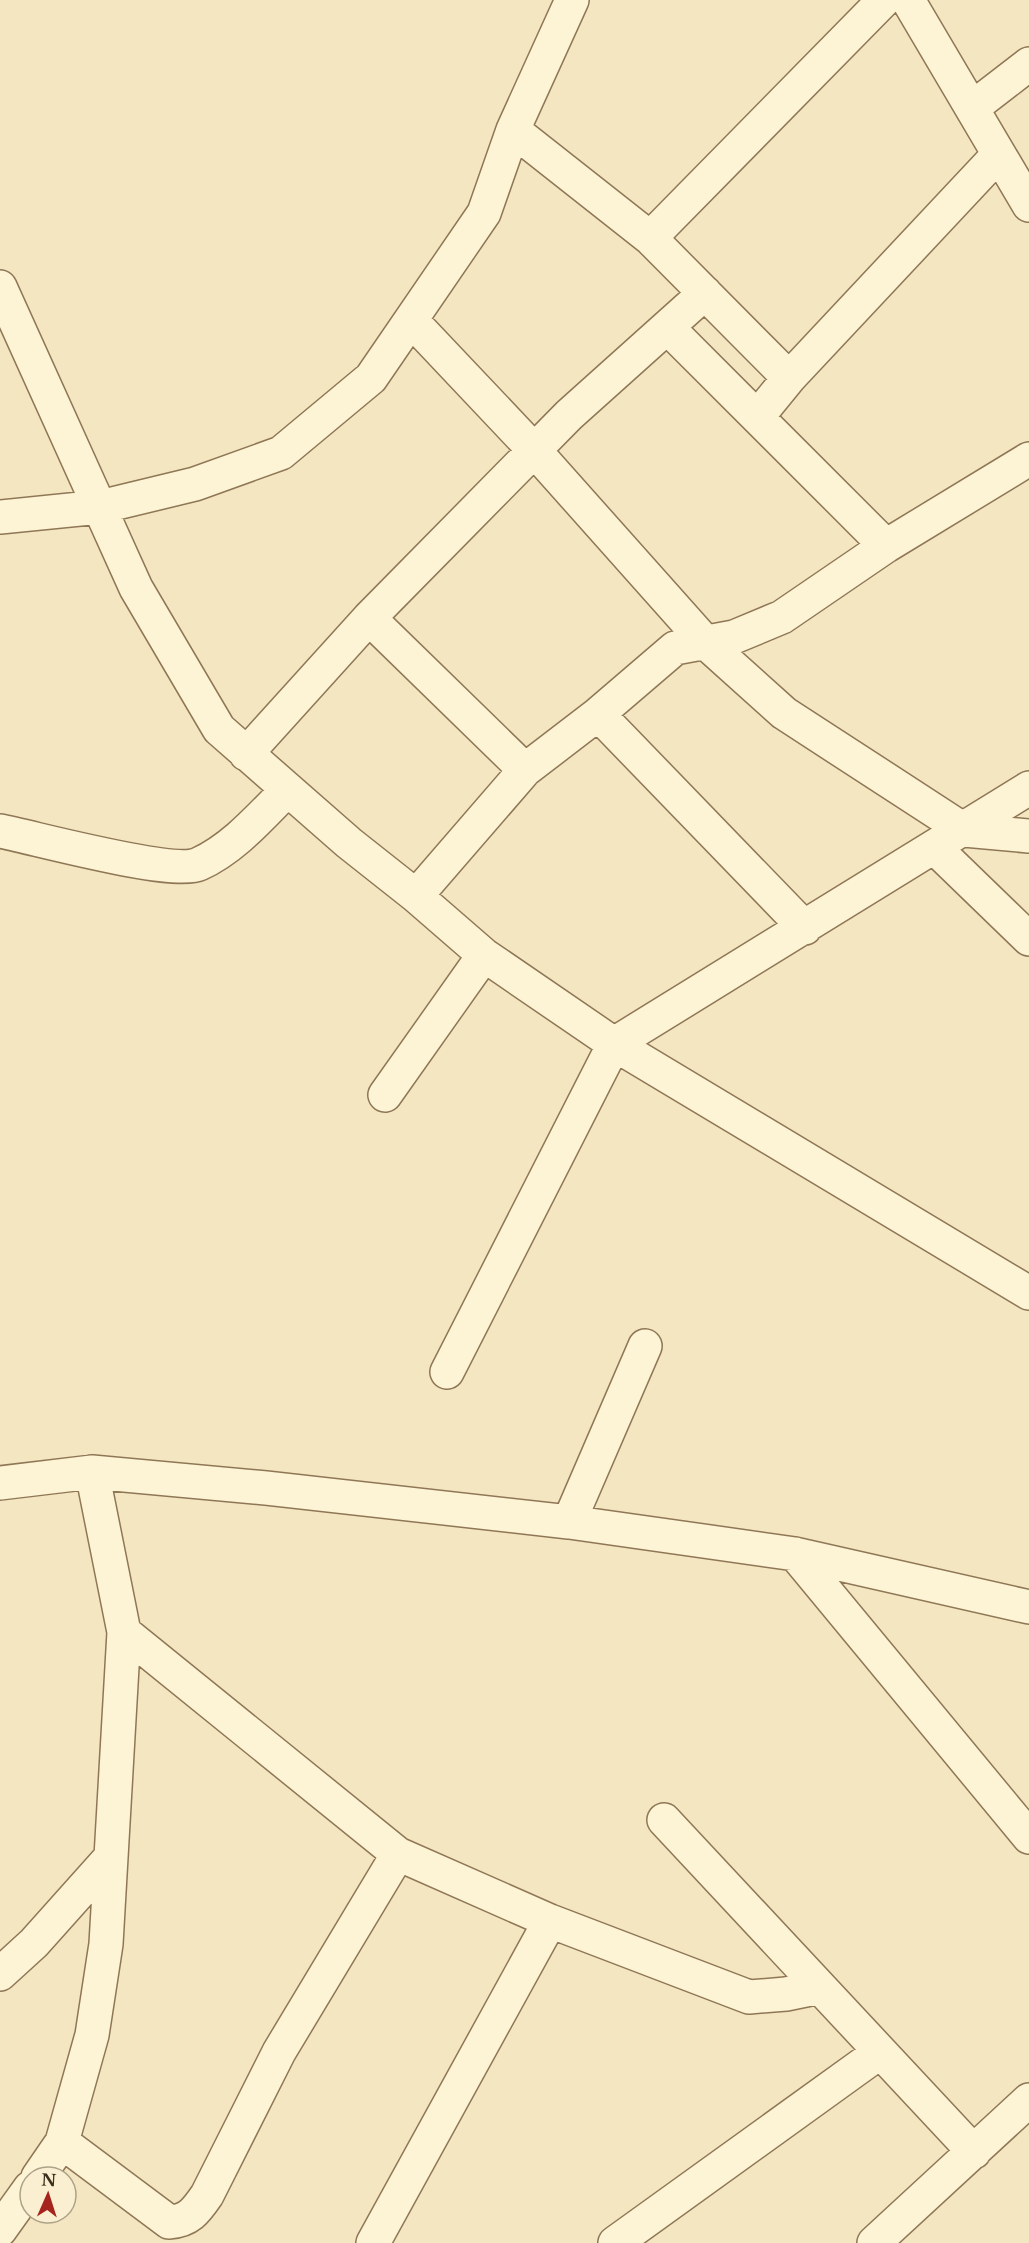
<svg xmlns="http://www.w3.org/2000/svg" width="1029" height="2243" viewBox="0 0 1029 2243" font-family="'Libre Baskerville',serif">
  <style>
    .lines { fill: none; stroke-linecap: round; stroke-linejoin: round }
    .minor-casing { stroke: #8f7756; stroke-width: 36 }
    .minor { stroke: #fdf3d5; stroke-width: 33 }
  </style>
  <rect width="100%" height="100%" fill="#f3e6c0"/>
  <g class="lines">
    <defs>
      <path id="minor" d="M908,0l121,205
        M972,108l57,-44
        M513,130l137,108 139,140
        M650,238l234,-238
        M0,287l136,301 83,141 130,114 67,53 68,59 130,89 415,249
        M412,321l122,129 171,192 79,71 180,117 65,6
        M668,328l218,218
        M758,416l31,-38 210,-224
        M0,517l100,-10 95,-23 86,-31 90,-75 113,-165 29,-83 59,-130
        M369,618l156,152
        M598,714l207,214
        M246,754l123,-136 200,-203 136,-122
        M0,831c36,7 173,45 199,33 35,-16 62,-48 88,-74
        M935,848l94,91
        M416,896l109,-126 73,-56 77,-66 59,-11 48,-20 104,-71 143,-87
        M385,1095l99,-140
        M447,1372l167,-328 415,-256
        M0,1483l92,-11 174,16 303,34 226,32 234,53
        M569,1522l76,-176
        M795,1554l234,283
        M124,1632l274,222 152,67 199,76 37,-3 34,-7
        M664,1820l310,332
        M0,1974l34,-31 76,-85
        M62,2142l107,80c20,-1 27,-11 38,-27l72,-143 119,-198
        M38,2177l24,-35 30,-107 14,-91 18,-312 -32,-160
        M0,2230l30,-42
        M373,2243l177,-322
        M615,2243l265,-191
        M874,2243l155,-143"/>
    </defs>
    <use href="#minor" class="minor-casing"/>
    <use href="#minor" class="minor"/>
  </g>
  <g transform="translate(48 2195) rotate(3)"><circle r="28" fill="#faf0d1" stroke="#aea289" stroke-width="1.5"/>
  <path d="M0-4.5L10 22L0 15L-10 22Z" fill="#a6241e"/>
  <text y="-9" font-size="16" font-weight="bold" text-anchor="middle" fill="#3d2d1c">N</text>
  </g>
</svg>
